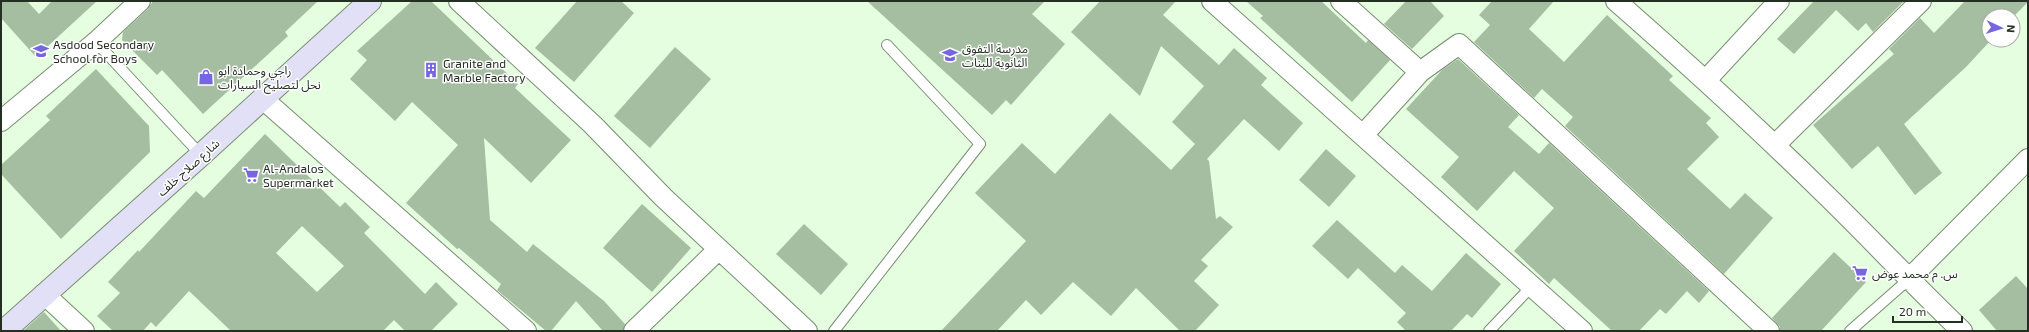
<svg xmlns="http://www.w3.org/2000/svg" width="2029" height="332" viewBox="0 0 2029 332" font-family="'Exo 2','Noto Sans Arabic',sans-serif">
  <style>
    .building { fill: #a5bda0; fill-rule: evenodd }
    .lines { fill: none; stroke-linecap: round; stroke-linejoin: round }
    .lane-casing { stroke: #768d71; stroke-width: 12 }
    .street-casing { stroke: #768d71; stroke-width: 22 }
    .secondary-casing { stroke: #768d71; stroke-width: 24 }
    .lane { stroke: #fff; stroke-width: 10 }
    .street { stroke: #fff; stroke-width: 20 }
    .secondary { stroke: #e2e0f7; stroke-width: 22 }
    .labels { text-anchor: middle; dominant-baseline: central; stroke-width: 3; stroke-linejoin: round; paint-order: stroke }
    .poi-label { font-size: 12px; fill: #242e22; stroke: #fff; text-anchor: start }
    .street-label { font-size: 12px; fill: #242e22; stroke: #fff }
  </style>
  <rect width="100%" height="100%" fill="#e5fedf"/>
  <path class="building" d="M1,1h26l12,13 13,-13h45l-61,56 -35,-39z
    M153,1h165l-33,31 3,4 -85,78 -41,-44 -5,5 -35,-35 1,-8 25,-23z
    M577,1h44l13,12 -60,69 -39,-34z
    M867,1h178l-13,13 33,30 -54,61 -5,-5 -14,15z
    M1100,1h76l-13,14 56,50 15,-17 33,30 -6,7 42,38 -24,28 -35,-32 -37,40 2,2 7,58 4,-3 13,11 -32,33 7,6 -14,15 25,24 -24,26h-15l-44,-43 -25,28 -38,-34 -32,33 -15,-15 -29,31h-56l85,-90 -51,-48 47,-50 33,31 55,-61 61,57 24,-26 -23,-22 32,-36 -43,-40 -21,50 -69,-64z
    M1246,1h75l45,42 2,-3 22,20 -38,42 -92,-84 3,-2z
    M1406,1h24l14,15 -32,33 -28,-25z
    M1492,1h62l-25,28 35,33 43,-47 66,61 -4,4 42,38 -5,5 13,14 -32,32 43,40 15,-16 28,25 -49,56 -159,-148 8,-9 -31,-28 -8,9 -60,-56 16,-17 -11,-10z
    M1814,1h90l-31,31 -7,-9 -8,8 -22,-21 -42,44 -17,-15z
    M1965,1l63,1 -15,15 -24,-1v24h2l-25,27 -62,57 38,49 -27,22 -37,-49 -26,23 -39,-44 81,-71 -5,-5 31,-31 14,15z
    M411,2h21l86,82 -3,4 56,52 -40,43 -47,-45 6,82 37,32 6,-8 71,57 21,23 -2,7h-20l-27,-30 -25,30h-5l-49,-41 4,-6 -42,-36 -2,1 -51,-46 52,-58 -46,-43 -17,19 -45,-42 17,-19 -10,-9z
    M675,47l36,32 -61,69 -36,-32z
    M1458,59l61,56 -11,12 31,27 10,-11 160,148 -10,12 -12,-12 -21,23 -6,-5 -21,22h-27l-58,-53 -5,6 -35,-33 40,-43 -40,-37 -37,40 -36,-34 18,-20 -53,-48 36,-39z
    M96,69l53,57 1,26 -89,87 -60,-65v-9l49,-45 -4,-4z
    M265,134l75,73 5,-5 25,25 -6,6 61,61 11,-12 22,22 -27,27h-26l-11,-11 -11,11h-152l-42,-40 -33,36 -5,-5 -8,9h-30l-16,-15 23,-23 -12,-11 30,-32 1,2 57,-61 8,7zM302,226l42,40 -27,26 -41,-39z
    M1326,149l30,27 -27,31 -30,-27z
    M642,204l49,44 -39,44 -49,-44z
    M1337,220l58,53 7,-8 30,26 34,-38 35,31 -29,34 -5,-4 -16,17h-45l-9,-9 9,-9 -48,-45 -10,11 -36,-33z
    M804,224l44,40 -27,31 -45,-41z
    M1834,252l32,30 -45,49h-41v-4l-8,-9z
    M2016,276l12,13v42h-31l-18,-21z
    M44,312l17,19h-38z"/>
  <g class="lines">
    <defs>
      <path id="lane" d="M96,42l105,113
        M834,331l146,-187 -93,-99
        M1489,331l43,-45
        M1850,331l58,-51"/>
      <path id="street" d="M459,1l134,124 70,72 144,134
        M1212,1l370,330
        M1341,1l79,71
        M1616,1c72,63 143,128 211,195 46,45 89,91 135,135
        M1706,80l73,-79
        M263,99l263,232
        M1,121l95,-79 44,-41
        M1363,135l57,-63 39,-28 310,287
        M1775,145l146,-144
        M1908,280l120,-121
        M44,294l40,37
        M634,331l85,-82"/>
      <path id="secondary" d="M4,331l197,-176 169,-154"/>
    </defs>
    <use href="#lane" class="lane-casing"/>
    <use href="#street" class="street-casing"/>
    <use href="#secondary" class="secondary-casing"/>
    <use href="#lane" class="lane"/>
    <use href="#street" class="street"/>
    <use href="#secondary" class="secondary"/>
  </g>
  <defs>
    <symbol id="school-bare" viewBox="-9 -9 18 18"><path d="M0-5L7-2L0 1L-7-2ZM-4 1L0 2.5L4 1V4Q0 6-4 4Z" fill="#7666e1" stroke="#fff" stroke-width="2.5" paint-order="stroke"/></symbol>
    <symbol id="building-bare" viewBox="-9 -9 18 18"><path d="M-4-6H4V6H1V3H-1V6H-4ZM-2.5-4.3h1.7v1.8h-1.7ZM.8-4.3h1.7v1.8H.8ZM-2.5-1h1.7V.8h-1.7ZM.8-1h1.7V.8H.8Z" fill="#7666e1" stroke="#fff" stroke-width="2.5" paint-order="stroke"/></symbol>
    <symbol id="shop-bare" viewBox="-9 -9 18 18"><path d="M-5-2.5h2.3a2.7 3.5 0 0 1 5.4 0H5L5.5 6h-11ZM-1.5-2.5h3a1.5 2.3 0 0 0-3 0Z" fill="#7666e1" stroke="#fff" stroke-width="2.5" paint-order="stroke"/></symbol>
    <symbol id="supermarket-bare" viewBox="-9 -9 18 18"><path d="M-6-5.5h2.5l.6 2H6L4.5 2H-2.5L-4.4-4H-6ZM-1.5 3.2a1.3 1.3 0 1 0 .1 0ZM3 3.2a1.3 1.3 0 1 0 .1 0Z" fill="#7666e1" stroke="#fff" stroke-width="2.5" paint-order="stroke"/></symbol>
  </defs>
  <g fill-rule="evenodd">
    <use href="#school-bare" x="30" y="40" width="22" height="22"/>
    <use href="#school-bare" x="939" y="44" width="22" height="22"/>
    <use href="#building-bare" x="420" y="59" width="22" height="22"/>
    <use href="#shop-bare" x="195" y="66" width="22" height="22"/>
    <use href="#supermarket-bare" x="240" y="164" width="22" height="22"/>
    <use href="#supermarket-bare" x="1849" y="262" width="22" height="22"/>
  </g>
  <g class="labels">
    <g class="poi-label">
      <text x="53" y="44">Asdood Secondary<tspan x="53" dy="14">School for Boys</tspan></text>
      <text x="962" y="48">مدرسة التفوق<tspan x="962" dy="14">الثانوية للبنات</tspan></text>
      <text x="443" y="63">Granite and<tspan x="443" dy="14">Marble Factory</tspan></text>
      <text x="218" y="70">راجي وحمادة ابو<tspan x="218" dy="14">نحل لتصليح السيارات</tspan></text>
      <text x="263" y="168">Al-Andalos<tspan x="263" dy="14">Supermarket</tspan></text>
      <text x="1872" y="273">س. م محمد عوض</text>
    </g>
    <g class="street-label">
      <text transform="translate(188 167) rotate(-42)">شارع صلاح خلف</text>
    </g>
  </g>
  <rect width="2029" height="332" fill="none" stroke="#242e22" stroke-width="4"/>
  <g transform="translate(2001 28) rotate(94)"><circle r="19" fill="#ffffff" stroke="#a7aba7"/>
  <path d="M0-3L7 15L0 10L-7 15Z" fill="#7666e1"/>
  <text y="-6" font-size="11" font-weight="bold" text-anchor="middle" fill="#242e22">N</text>
  </g>
  <path d="M1893 316v6h69v-6" fill="none" stroke="#242e22" stroke-width="2"/>
  <text x="1899" y="316" font-size="12" fill="#242e22" stroke="#ffffff" stroke-width="3" paint-order="stroke">20 m</text>
</svg>
